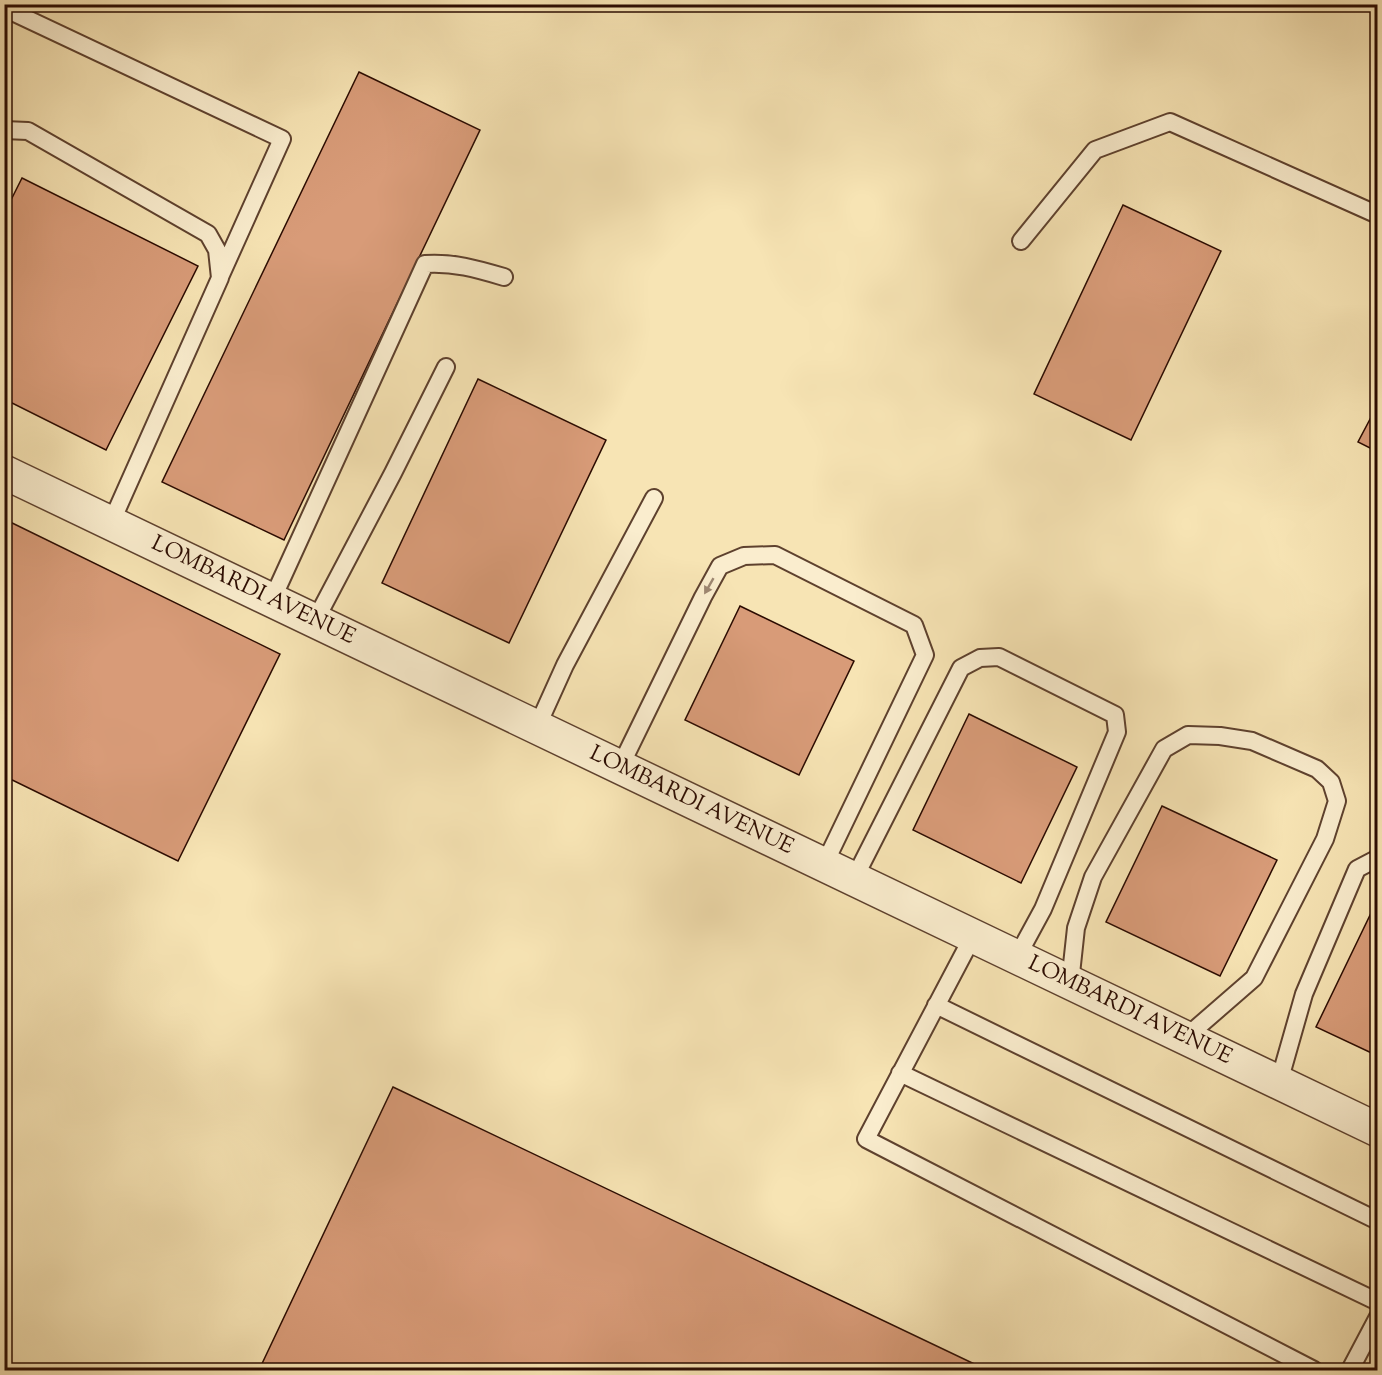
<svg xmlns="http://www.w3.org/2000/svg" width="1382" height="1375" viewBox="0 0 1382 1375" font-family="'Sorts Mill Goudy',serif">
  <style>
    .building { fill: #d89b78; stroke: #2b0b01; stroke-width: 1.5 }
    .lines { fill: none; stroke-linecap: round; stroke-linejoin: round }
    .service-casing { stroke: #5e412e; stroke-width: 20 }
    .minor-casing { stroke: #5e412e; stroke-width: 36 }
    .service { stroke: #faedce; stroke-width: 16 }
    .minor { stroke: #faedce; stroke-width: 33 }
    .oneway { fill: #9d8772 }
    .labels { text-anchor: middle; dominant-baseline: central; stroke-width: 4.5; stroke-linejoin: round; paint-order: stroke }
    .street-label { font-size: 22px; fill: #2b0b01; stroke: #faedce }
  </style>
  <rect width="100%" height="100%" fill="#f7e4b4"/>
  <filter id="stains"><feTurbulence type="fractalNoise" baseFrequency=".00333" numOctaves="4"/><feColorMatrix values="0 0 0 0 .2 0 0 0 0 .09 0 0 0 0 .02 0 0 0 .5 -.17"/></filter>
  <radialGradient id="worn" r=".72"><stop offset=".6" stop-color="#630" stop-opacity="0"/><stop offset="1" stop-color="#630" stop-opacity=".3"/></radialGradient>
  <path class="building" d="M359,72l121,58 -196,410 -122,-58z
    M22,178l176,88 -92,184 -102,-51v-185z
    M1123,205l98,46 -90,189 -97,-46z
    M478,379l128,61 -97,203 -127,-60z
    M1378,404v48l-20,-10z
    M4,519l276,135 -102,207 -174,-85z
    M740,606l114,55 -55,114 -114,-55z
    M969,714l108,53 -56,116 -108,-53z
    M1162,806l115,54 -57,116 -114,-54z
    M1373,909l5,2v145l-62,-29z
    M393,1087l594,283h-728z"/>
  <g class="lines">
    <defs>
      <path id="service" d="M4,8l278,131 -62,138
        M4,130l24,1 180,103 9,16 3,28 -109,245
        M1021,241l74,-91 75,-28 208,93
        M272,600l153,-336c28,-2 52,5 79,13
        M315,621l78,-148 53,-106
        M537,727l28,-62 89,-167
        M620,767l83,-170 17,-31 24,-10 31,-1 139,70 11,30 -101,210
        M854,879l107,-211 19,-10 19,-1 116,58 2,17 -74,177 -26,48
        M973,936l-107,203 448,231
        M1070,983l6,-55 17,-51 71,-128 24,-14 32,1 32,5 65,28 14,13 6,19 -12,38 -71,139 -69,60
        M936,1005l442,216
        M900,1073l478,229
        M1279,1082l25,-88 53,-125 21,-11
        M1350,1370l28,-53"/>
      <g id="minor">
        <path id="s1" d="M4,472l1374,658"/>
      </g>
    </defs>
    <use href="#service" class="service-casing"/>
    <use href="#minor" class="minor-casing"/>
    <use href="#service" class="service"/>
    <use href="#minor" class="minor"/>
  </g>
  <defs><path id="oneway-solid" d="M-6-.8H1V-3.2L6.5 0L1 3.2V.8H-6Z" transform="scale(1.5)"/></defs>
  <use class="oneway" href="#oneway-solid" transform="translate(709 586) rotate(120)"/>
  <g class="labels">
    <g class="street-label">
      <text stroke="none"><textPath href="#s1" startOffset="276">LOMBARDI AVENUE</textPath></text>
      <text stroke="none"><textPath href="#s1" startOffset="762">LOMBARDI AVENUE</textPath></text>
      <text stroke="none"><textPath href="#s1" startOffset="1248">LOMBARDI AVENUE</textPath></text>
    </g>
  </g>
  <rect width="1382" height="1375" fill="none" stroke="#f7e4b4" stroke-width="24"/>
  <rect x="6" y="6" width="1370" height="1363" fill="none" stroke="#2b0b01" stroke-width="3"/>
  <rect x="12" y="12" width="1358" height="1351" fill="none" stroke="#2b0b01" stroke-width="1.5"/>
  <rect width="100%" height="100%" filter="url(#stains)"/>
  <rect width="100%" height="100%" fill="url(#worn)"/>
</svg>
